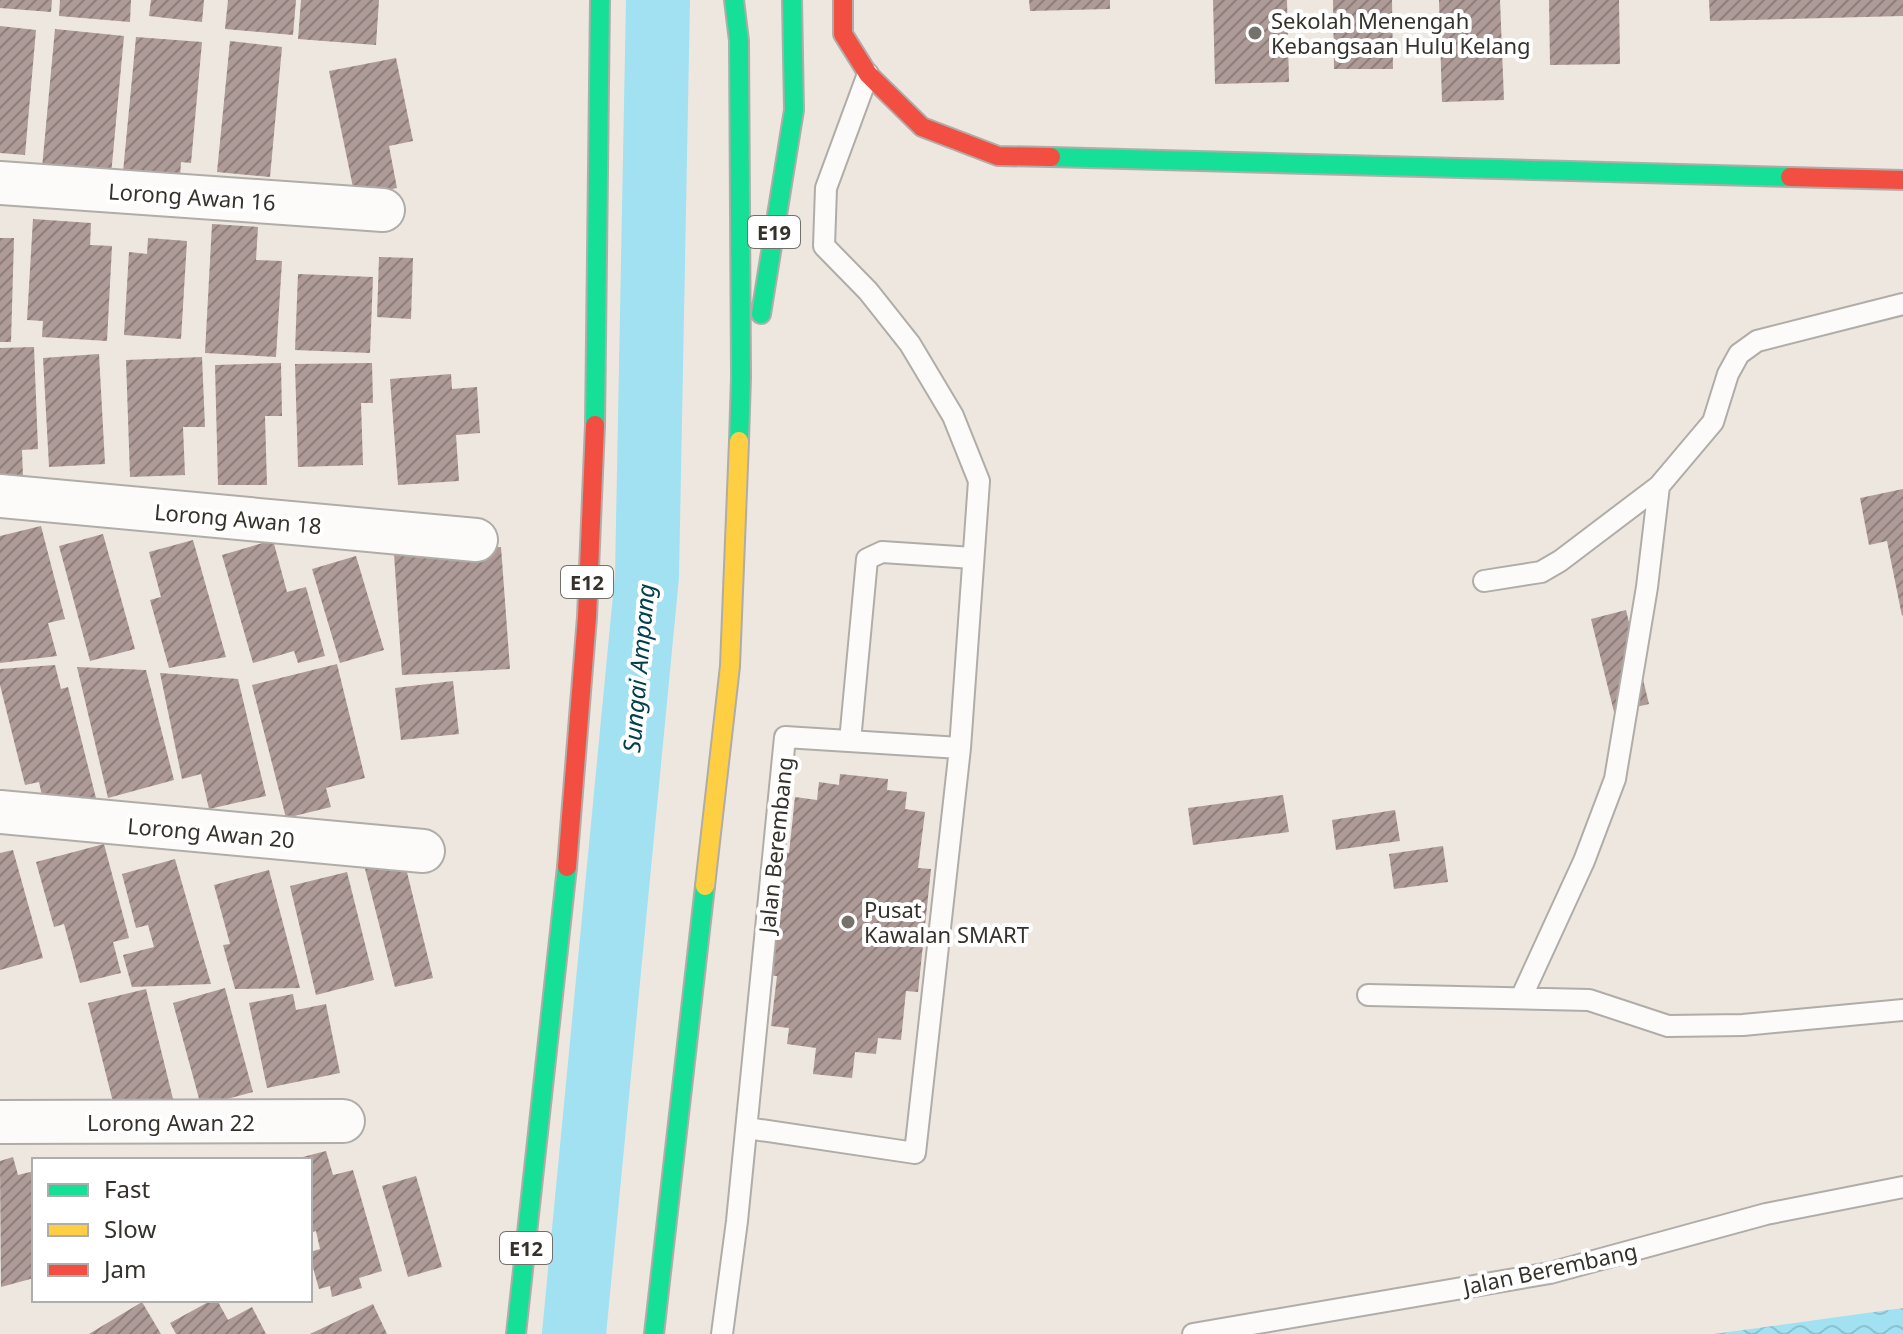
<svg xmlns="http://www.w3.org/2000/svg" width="1903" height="1334" viewBox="0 0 1903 1334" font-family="'Noto Sans',sans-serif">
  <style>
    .water { fill: url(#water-waves) }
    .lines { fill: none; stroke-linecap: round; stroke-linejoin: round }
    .river { stroke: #a1e1f2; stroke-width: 64 }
    .building { fill: url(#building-hatch) }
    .lane-casing { stroke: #b0aca7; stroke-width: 24 }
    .street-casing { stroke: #b0aca7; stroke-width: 46 }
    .fast-casing { stroke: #b0aca7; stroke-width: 22 }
    .slow-casing { stroke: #b0aca7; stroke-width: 22 }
    .jam-casing { stroke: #b0aca7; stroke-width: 22 }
    .lane { stroke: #fcfbfa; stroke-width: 20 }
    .street { stroke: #fcfbfa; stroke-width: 42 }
    .fast { stroke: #16e098; stroke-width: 18 }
    .slow { stroke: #ffcf43; stroke-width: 18 }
    .jam { stroke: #f24e42; stroke-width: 18 }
    .poi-dot { fill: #75716b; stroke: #fff; stroke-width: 3 }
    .labels { text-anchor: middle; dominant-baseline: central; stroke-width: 8; stroke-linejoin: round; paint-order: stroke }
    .shield { fill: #fff; stroke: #72706b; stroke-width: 2 }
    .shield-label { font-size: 20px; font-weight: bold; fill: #35322c }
    .poi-label { font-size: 22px; fill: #35322c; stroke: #fff; text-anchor: start }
    .street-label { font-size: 22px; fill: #35322c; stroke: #fff }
    .water-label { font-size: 24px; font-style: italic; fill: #02404d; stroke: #fff }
  </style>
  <defs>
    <pattern id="water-waves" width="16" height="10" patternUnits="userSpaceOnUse" patternTransform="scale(2)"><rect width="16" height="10" fill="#a1e1f2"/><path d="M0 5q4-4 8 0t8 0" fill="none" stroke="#8bc2d0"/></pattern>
    <pattern id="building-hatch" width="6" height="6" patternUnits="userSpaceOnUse" patternTransform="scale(2)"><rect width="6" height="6" fill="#ae9a97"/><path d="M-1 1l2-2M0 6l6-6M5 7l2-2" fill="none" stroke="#8e7e7b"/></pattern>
  </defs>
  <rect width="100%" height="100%" fill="#ede7e0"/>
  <path class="water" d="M1903,1308v26h-189z"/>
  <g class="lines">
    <path class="river" d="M574,1334l73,-758 11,-576"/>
  </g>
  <path class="building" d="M0,0h52l-1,12 -51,-4z
    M60,0h71l-1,22 -71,-6z
    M151,0h53l-2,22 -53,-6z
    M228,0h68l-3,35 -68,-6z
    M301,0h78l-3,45 -78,-6z
    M1029,0h81v9l-80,2z
    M1213,0h74l2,82 -74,2z
    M1333,0h59l1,69h-59z
    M1439,0h61l4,100 -62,2z
    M1549,0h70l1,64 -70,1z
    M1709,0h194v16l-193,5z
    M0,26l36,4 -11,125 -25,-2z
    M55,29l69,7 -13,139 -69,-7z
    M136,37l66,5 -11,121 -10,-1 -1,15 -57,-5z
    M230,41l52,6 -12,130 -53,-5z
    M396,58l17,83 -24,5 8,42 -42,9 -26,-126z
    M33,219l58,4 -1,22 22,1 -5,95 -65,-4 1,-16 -16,-1z
    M212,224l46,3 -2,33 26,1 -6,96 -71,-4z
    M0,238h14l-3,104h-11z
    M148,238l39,3 -6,98 -57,-4 5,-83 18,2z
    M379,257l34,1 -2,61 -34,-2z
    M298,274l75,3 -3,76 -75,-3z
    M34,347l4,102 -16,1 1,27 -23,1v-130z
    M99,354l6,110 -56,3 -6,-109z
    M202,357l3,70h-22l2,48 -55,2 -4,-117z
    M281,363l1,53h-17l2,69h-49l-3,-120z
    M372,363l1,40h-12l2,62 -65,2 -3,-103z
    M451,374l1,15 25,-2 3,46 -24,2 3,46 -61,4 -8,-106z
    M1903,489v126l-1,1 -15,-75 -18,4 -9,-47z
    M41,526l24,93 -17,4 9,33 -57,7v-127z
    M103,534l32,115 -45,12 -31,-115z
    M193,540l33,117 -57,11 -19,-68 11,-3 -12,-45z
    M273,540l14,52 19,-5 19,69 -27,7 -4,-12 -41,12 -31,-108z
    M501,547l9,122 -108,6 -8,-121z
    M356,556l28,94 -44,13 -28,-94z
    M1626,610l23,94 -35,8 -23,-93z
    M337,664l28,114 -39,10 5,19 -45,11 -34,-133z
    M55,665l6,24 7,-2 29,115 -18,4 -3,-9 -32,8 -5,-23 -14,3 -25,-100v-16z
    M77,667l69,3 28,110 -66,18z
    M160,673l78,6 28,117 -57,13 -8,-35 -19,5z
    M453,681l6,53 -58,6 -6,-52z
    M840,774l48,5 -1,11 20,2 -2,17 20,3 -7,56 13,1 -13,123 -12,-1 -5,49 -23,-2 -2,16 -21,-2 -3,26 -39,-4 3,-26 -29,-4 2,-16 -18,-2 6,-50 -11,-1 12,-124 11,2 6,-56 22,3 2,-18 20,3z
    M1283,795l6,37 -96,13 -5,-37z
    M1395,810l5,31 -64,9 -4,-30z
    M104,844l25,94 -16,4 8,31 -41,10 -16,-59 -10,3 -18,-65z
    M1443,846l5,36 -54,7 -5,-35z
    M13,850l30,108 -43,12v-117z
    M403,856l30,122 -38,9 -31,-122z
    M175,859l36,125 -79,3 -9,-32 31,-8 -6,-22 -12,3 -14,-54z
    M269,870l31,118 -65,1 -12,-44 7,-1 -16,-59z
    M347,872l27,108 -58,15 -26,-109z
    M225,988l28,104 -52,14 -28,-103z
    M146,989l28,114 -57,15 -29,-115z
    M293,994l3,16 30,-6 14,69 -73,15 -18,-85z
    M326,1151l7,24 20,-5 29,101 -23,7 3,10 -30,9 -2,-11 -11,3 -9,-32v-5l10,-3 -4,-18 -6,2v-73l-15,-1z
    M13,1157l5,18 16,-4v107l-33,9 -1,-126z
    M416,1176l26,91 -34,10 -26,-91z
    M212,1300h5l11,20 24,-13 14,27h-90l-6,-11z
    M142,1302l19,32h-72z
    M373,1304l14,30h-77z"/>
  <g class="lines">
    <defs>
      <path id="lane" d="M868,74l-42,114 -2,58 44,45 42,53 43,72 26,65 -19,267
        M1484,581l57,-9 19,-11 99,-75 54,-64 15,-48 11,-20 18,-13 146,-37
        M850,741l17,-182 15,-7 91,6
        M1368,995l221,5 79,26 75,-1 160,-15
        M1521,998l63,-137 31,-82 32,-192 12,-101
        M722,1334l15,-113 48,-484 175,11 -45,405 -168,-25
        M1193,1334l357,-61 216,-59 137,-27"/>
      <path id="street" d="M0,183l383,27
        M0,496l476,44
        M0,812l423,39
        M0,1122l343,-1"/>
      <path id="fast" d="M734,0l5,41 2,336 -2,64
        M1051,157l739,20
        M761,314l33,-204 -2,-110
        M595,425l5,-425
        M516,1334l51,-467
        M654,1334l51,-448"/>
      <path id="slow" d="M705,886l25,-220 9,-225"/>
      <path id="jam" d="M843,0v34l25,40 54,53 76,29 53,1
        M1790,177l113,3
        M567,867l20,-250 8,-192"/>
    </defs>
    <use href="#lane" class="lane-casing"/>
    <use href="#street" class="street-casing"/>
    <use href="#fast" class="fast-casing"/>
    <use href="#slow" class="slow-casing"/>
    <use href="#jam" class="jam-casing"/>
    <use href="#lane" class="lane"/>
    <use href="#street" class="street"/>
    <use href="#fast" class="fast"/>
    <use href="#slow" class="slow"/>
    <use href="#jam" class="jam"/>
  </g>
  <g class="poi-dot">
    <circle cx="1255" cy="33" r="8"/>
    <circle cx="848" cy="922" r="8"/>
  </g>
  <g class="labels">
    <g class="shield">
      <rect x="748" y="216" width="52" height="32" rx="6"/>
      <rect x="561" y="566" width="52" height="32" rx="6"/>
      <rect x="500" y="1232" width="52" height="32" rx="6"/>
    </g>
    <g class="shield-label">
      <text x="774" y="232">E19</text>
      <text x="587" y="582">E12</text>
      <text x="526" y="1248">E12</text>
    </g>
    <g class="poi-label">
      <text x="1271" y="20">Sekolah Menengah<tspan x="1271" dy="25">Kebangsaan Hulu Kelang</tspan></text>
      <text x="864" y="909">Pusat<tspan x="864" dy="25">Kawalan SMART</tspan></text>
    </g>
    <g class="street-label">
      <text transform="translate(192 196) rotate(4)">Lorong Awan 16</text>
      <text transform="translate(238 518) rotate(5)">Lorong Awan 18</text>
      <text transform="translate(211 832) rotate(5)">Lorong Awan 20</text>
      <text transform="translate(775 845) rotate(-84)">Jalan Berembang</text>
      <text x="171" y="1122">Lorong Awan 22</text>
      <text transform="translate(1550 1268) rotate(-12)">Jalan Berembang</text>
    </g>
    <g class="water-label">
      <text transform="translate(638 668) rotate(-85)">Sungai Ampang</text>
    </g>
  </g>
  <rect x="32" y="1158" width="280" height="144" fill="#ffffff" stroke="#aeadab" stroke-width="2"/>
  <rect x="48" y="1184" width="40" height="12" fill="#16e098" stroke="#aeadab" stroke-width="2"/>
  <text x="104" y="1198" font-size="24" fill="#35322c">Fast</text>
  <rect x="48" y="1224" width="40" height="12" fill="#ffcf43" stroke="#aeadab" stroke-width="2"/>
  <text x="104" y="1238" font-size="24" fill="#35322c">Slow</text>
  <rect x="48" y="1264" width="40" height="12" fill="#f24e42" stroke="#aeadab" stroke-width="2"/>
  <text x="104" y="1278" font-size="24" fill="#35322c">Jam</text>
</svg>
